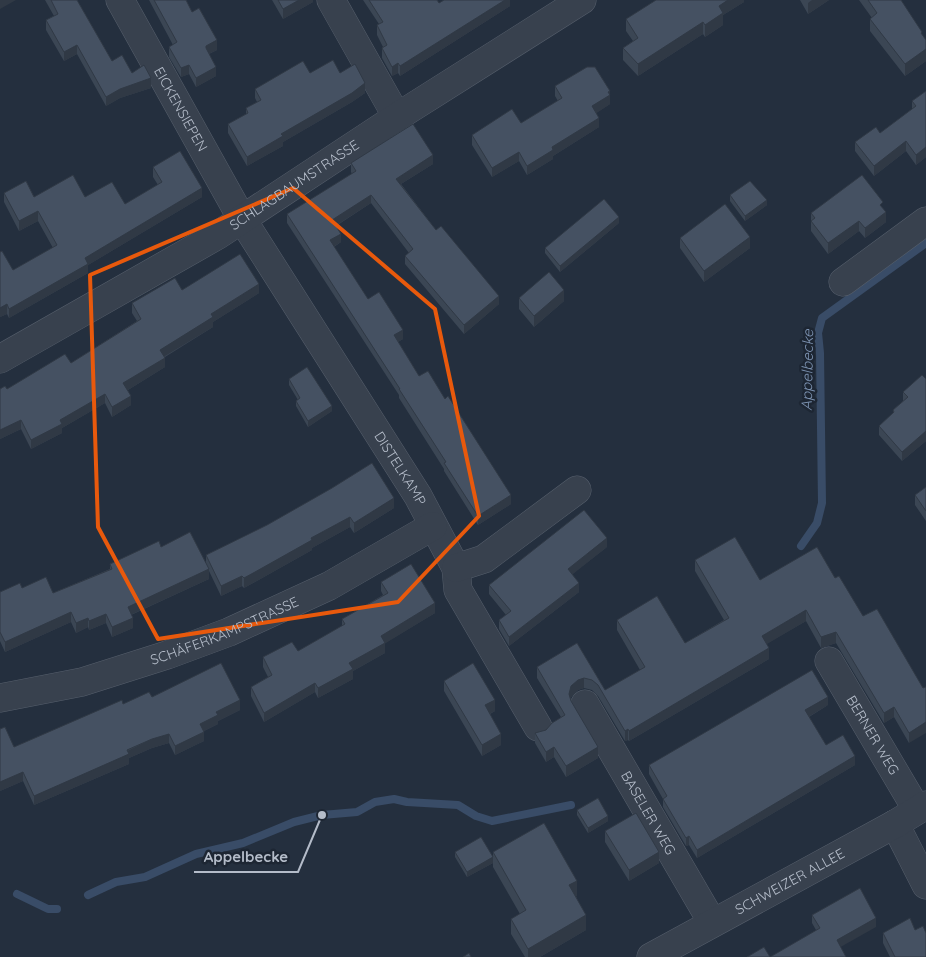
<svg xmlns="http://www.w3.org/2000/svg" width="926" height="957" viewBox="0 0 926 957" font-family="Quicksand,sans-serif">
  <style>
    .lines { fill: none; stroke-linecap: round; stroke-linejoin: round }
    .stream { stroke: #394c67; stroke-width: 8 }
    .minor-casing { stroke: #565f6c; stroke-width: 29 }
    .minor { stroke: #38414e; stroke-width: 28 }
    .wall { fill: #3b4654 }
    .shaded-wall { fill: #303945 }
    .building { fill: #455162; stroke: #303945 }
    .marked { fill: none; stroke: #e8590c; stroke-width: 4; stroke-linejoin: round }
    .labels { text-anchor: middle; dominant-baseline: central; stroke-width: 5; stroke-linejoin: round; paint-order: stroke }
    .street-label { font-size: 14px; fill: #b4bcc9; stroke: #1d2633 }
    .water-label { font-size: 15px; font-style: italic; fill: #7c92b1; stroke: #1d2633 }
    .leader { fill: none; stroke: #b4bcc9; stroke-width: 2 }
    .callout-dot { fill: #b4bcc9; stroke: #1d2633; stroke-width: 2 }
    .callout-label { font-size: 15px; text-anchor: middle; font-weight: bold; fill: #b4bcc9; stroke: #1d2633; stroke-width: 5; stroke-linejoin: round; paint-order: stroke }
  </style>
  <rect width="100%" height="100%" fill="#242f3e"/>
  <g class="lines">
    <path class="stream" d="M801,546l16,-23 5,-20 -2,-150 -2,-20 4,-15 104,-75
      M17,894l31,15h9
      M88,895l28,-13 29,-5 51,-23 47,-11 51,-21 28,-7 35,-3 18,-10 19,-3 13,3 51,3 18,11 16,5 79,-16"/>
    <defs>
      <g id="minor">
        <path id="s1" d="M120,0l122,219 176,277 38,72 2,22 80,137"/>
        <path d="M331,0l66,117"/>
        <path d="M843,282l83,-61"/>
        <path id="s2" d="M0,359l218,-124 179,-118 185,-117"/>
        <path d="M456,568l28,-9 93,-69"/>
        <path id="s3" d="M829,661l88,149"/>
        <path id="s4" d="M0,698l82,-16 85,-27 62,-23 100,-46 104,-60"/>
        <path id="s5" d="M585,704l127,218"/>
        <path d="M895,824l31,61"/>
        <path id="s6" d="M651,957l244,-133 31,-19"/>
      </g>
    </defs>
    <use href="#minor" class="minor-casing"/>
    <use href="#minor" class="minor"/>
  </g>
  <path class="wall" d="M45,0h32l35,61 20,12 19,15 -31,10 -14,8 -29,-52 -13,7 -18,-31v-10l8,-4z
    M149,0h37l6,12 25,38 -8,4 7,22 -20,11 -7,-13 -8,3 -12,-20v-10l4,-2z
    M272,0h41v2l-30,17z
    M363,0h74l2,3 71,-3v6l-110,70 -2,-3 -6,3 -10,-18v-10l1,-1 -6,-12v-10l2,-1z
    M744,0v2l-21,13v10l-18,12 -2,-3 -65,42 -15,-16v-12l10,-7 -7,-10v-12z
    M800,0h29l-21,14z
    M859,0h42l21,36 4,4v21l-21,15 -35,-45v-12l2,-1z
    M310,73h30l25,20 -13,9 -69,40v4l-36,20 -19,-33v-9l18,-10v-6l11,-6 -2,-4v-9z
    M555,86l55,5v13l-14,9 3,14 -46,29v3l-26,16 -8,-14 -27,16 -20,-32v-10l49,-12 37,-22 -3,-5z
    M926,91v66l-10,8 -10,-14 -32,25 -19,-25v-9l25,-9 32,-24v-8z
    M351,163l82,1 -32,20 35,46 63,74 -35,30 -59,-70v-8l4,-3 -38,-50 -35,23 5,16 -7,5 34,52 35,40 -5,3 21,34 92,128 -33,21 -34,-54v-2l-45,-71v-3l-112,-172v-9l65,-40 -1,-2z
    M153,167l49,30 -114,68v8l-79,45 -2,-4 -7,3 13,-47 40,-22 -15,-27 -19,10 -15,-29v-9l30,4h51l40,7 33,-19 -5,-8z
    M730,195l37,10 -22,16 -15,-20z
    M883,208l3,14 -21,16 -6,-7 -31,23 -17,-23v-18z
    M619,223l-59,49 -15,-19v-5z
    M680,238l70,10 -46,34 -24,-34z
    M182,290l77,3 -46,29v5l-48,30v10l-37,23 3,15 -19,12 -7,-14 -43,25v5l-31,16 -10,-20 -21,10v-50h7l64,-26 66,-42 -5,-8v-10z
    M519,298l45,3 -30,26 -15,-18z
    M289,379l43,32 -24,16 -12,-21v-5l2,-1 -9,-15z
    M926,379v62l-24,20 -23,-26v-9l14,-13v-3l10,-9v-9z
    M926,487v34l-11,-16v-10z
    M394,508l-40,25 -4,-6 -38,21v2l-57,32 -11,6 -2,-2 -21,10 -12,-25v8l-78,36 2,13 -21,9 -6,-14 -17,7 -1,-3 -12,6 -5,-11 -66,30 -5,-11v-49l22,-4 31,5 57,-24v-5l51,-17 45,17v-9l61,-30z
    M607,547l-35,27 7,18 -70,54 -10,-17v-9l7,-5 -17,-21v-9z
    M695,560l65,20 75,-2 28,38 60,72 -14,55 -15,-26 -10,6 -48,-80 -15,5 -15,-27 -40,23 3,15 -140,82 -1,-1 -3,1 -27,-45 -6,-6 -8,-2 -6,2 -7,7v2l27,59 -32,19 -12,-20 -8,5 -11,-19v-10l11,-3 15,-13 -24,-39v-11l40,-24 28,47 35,-20 -23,-40v-10l68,23 39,-23 -29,-49z
    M381,582l54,31 -50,30v10l-32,18v8l-35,19 -3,-6 -51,30 -13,-26v-9l17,-10 -5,-10v-10l35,-6 44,-25v-7l41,-24 -2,-4z
    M444,681l51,30 -5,3 11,31 -19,11 -38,-65z
    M152,697l88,13 -22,11v3l-14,7v10l-29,14 -6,-12 -17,5 -23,10v6l-95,41 -11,-24 -23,10v-62l14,18 109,-43z
    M828,705l-19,12 17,28 29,20 -158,93 -8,-13 -3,1 -23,-39v-8l-14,-25v-9z
    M577,810l31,11 -20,12 -11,-18z
    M605,831l54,32 -30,18 -24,-39z
    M455,852l38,11 -26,14 -12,-20z
    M493,852l84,44h-1l10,34 -46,27h-15l-14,-23v-15l9,-5 -27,-47z
    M812,915l64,12 -60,3 -4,-7z
    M915,930l11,27h-36l-7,-14v-10z"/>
  <path class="shaded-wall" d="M0,0h16l-16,9z
    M299,0h14v2l-30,17v-10z
    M505,0h5v6l-110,70v-10z
    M728,0h16v2l-21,13v10l-18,12v-12l14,-19z
    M812,0h17l-21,14v-11z
    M703,22v12l-65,42v-12z
    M217,40v10l-11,5v-9z
    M77,45v9l-13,7v-9z
    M926,49v12l-21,15v-12z
    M398,63v10l-6,3v-9z
    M189,65v9l-8,3v-9z
    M216,67v9l-20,11v-9z
    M151,78v10l-31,10 -14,8v-9l14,-8z
    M365,83v10l-13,9 -69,40v4l-36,20v-9l34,-23z
    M610,91v13l-18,12v-10z
    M599,118v9l-46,29v3l-26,16v-9l25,-19z
    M906,141v10l-32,25v-10z
    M926,147v10l-10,8v-10z
    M519,152v9l-27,16v-9z
    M433,155v9l-37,23v-8z
    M202,188v9l-114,68v8l-79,45v-9l76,-51z
    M371,195v8l-39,25v-8z
    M767,200v5l-22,16v-5z
    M38,211v10l-19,10v-10z
    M886,212v10l-21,16v-10z
    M619,217v6l-59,49v-6z
    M859,221v10l-31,23v-11z
    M341,234v8l-11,7v-9z
    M750,237v11l-46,34v-11z
    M259,284v9l-46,29v5l-53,32v-9l51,-36z
    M564,290v11l-30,26v-11z
    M499,296v8l-35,30v-9z
    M7,304v10l-7,3v-9z
    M403,330v9l-9,5v-9z
    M165,358v9l-42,26v-10z
    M105,394v9l-43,25v5l-31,16v-9l29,-20z
    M131,396v9l-19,12v-10z
    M332,406v5l-24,16v-6z
    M21,420v9l-21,10v-9z
    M926,431v10l-24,20v-9z
    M511,495v9l-33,21v-9z
    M394,498v10l-40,25v-10z
    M350,517v10l-38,21v2l-68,38v-10l67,-40z
    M607,538v9l-39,31v-9z
    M209,569v10l-81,37v-9z
    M242,576v10l-21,10v-10z
    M579,583v9l-70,54v-9z
    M435,603v10l-54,33v-10z
    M806,610v11l-44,26v-11z
    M71,612v10l-66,30v-10z
    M106,614v9l-17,7v-9z
    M88,618v9l-12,6v-10z
    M133,618v10l-21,9v-10z
    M836,632v11l-15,5v-11z
    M385,643v10l-32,18v8l-35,19v-10l31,-25z
    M769,648v11l-140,82v-10z
    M584,678v10l-6,2 -7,7 -2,8v-11l2,-8 7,-6z
    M315,683v9l-51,30v-9z
    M828,697v8l-23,14v-9z
    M240,700v10l-22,11v3l-18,9v-9l16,-12z
    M495,700v11l-10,5v-11z
    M894,707v10l-10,6v-10z
    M926,722v11l-17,10v-10z
    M628,729v11l-3,1v-10z
    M204,732v9l-29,14v-9z
    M169,734v9l-17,5 -23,10v6l-95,41v-9l118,-57z
    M501,734v11l-19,11v-11z
    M554,747v10l-8,5v-10z
    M598,747v11l-32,19v-11z
    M855,756v9l-158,93v-8z
    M23,772v9l-23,10v-9z
    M608,816v5l-20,12v-5z
    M689,836v9l-3,1v-8z
    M659,852v11l-30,18v-11z
    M493,857v6l-26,14v-5z
    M577,881v15l-8,4v-15z
    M586,915v15l-46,27h-12v-8z
    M876,918v9l-39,22v-9z"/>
  <path class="building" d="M51,0h26l35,61 10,-6 10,18 12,-8 7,13 -31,11 -14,8 -29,-52 -13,7 -18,-32 12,-6z
    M154,0h32l6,12 7,-4 18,32 -11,6v2l10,19 -20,11 -7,-13 -8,3 -12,-21 8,-5z
    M278,0h21l-16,9z
    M369,0h68l2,3 5,-3h61l-105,66 -2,-3 -6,4 -10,-19 5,-3 -10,-20 6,-3z
    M656,0h72l-9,6 4,7 -18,12 -2,-3 -65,42 -15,-16 15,-10 -12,-19z
    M868,0h33l21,32 -1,1 5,7v9l-21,15 -35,-45 7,-6z
    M333,60l7,13 15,-9 10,19 -13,10 -71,41 2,2 -36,21 -19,-33 20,-11 -2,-5 15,-8 -6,-11 48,-28 7,12z
    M587,67h8l15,24 -2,1 2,3 -18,11 7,12 -47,29 1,3 -26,16 -8,-14 -27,16 -20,-33 40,-26 9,14 41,-25 -7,-12z
    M926,91v56l-10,8 -10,-14 -32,25 -19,-24 21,-15 4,6 36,-27 -4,-5z
    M413,124l20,31 -37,24 40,51 5,-4 58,70 -35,29 -59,-69 8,-7 -42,-54 -39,25 9,14 -11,6 38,59 11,-7 24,38 -9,5 25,41 9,-5 17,28 3,-3 63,99 -33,21 -34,-53 2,-1 -47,-73h1l-113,-175 69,-43 -5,-8z
    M180,151l22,37 -117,70 3,6 -79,45 -2,-5 -7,4v-56l2,-1 11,19 44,-25 -19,-34 -19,10 -15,-28 22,-12 8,16 39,-22 12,22 27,-15 13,22 37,-22 -9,-15z
    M862,175l21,27 -3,3 6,7 -21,16 -6,-7 -31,22 -17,-22 4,-3 -4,-5z
    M750,181l17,19 -22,16 -15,-21z
    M604,199l15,18 -59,49 -15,-18z
    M725,204l25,33 -46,34 -24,-33z
    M240,254l19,30 -48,30 2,3 -53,33 5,8 -42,25 8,13 -19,11 -7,-13 -45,26 2,4 -31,16 -10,-20 -21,10v-41l5,-3 2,3 58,-35 6,9 70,-44 -9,-16 43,-25 7,12z
    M549,272l15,18 -30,26 -15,-18z
    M307,367l25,39 -24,15 -12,-20 4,-3 -11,-19z
    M922,375l4,4v52l-24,21 -23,-26 15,-14 -1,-2 15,-13 -5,-5z
    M372,463l22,35 -40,25 -4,-6 -39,21 1,2 -57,32 -11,6 -2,-2 -21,10 -15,-31 61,-30 65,-37z
    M926,487v24l-11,-16z
    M584,510l23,28 -39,31 11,14 -70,54 -10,-17 12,-9 -22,-26z
    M190,532l19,37 -81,38 5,11 -21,9 -6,-13 -17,7 -1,-3 -12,5 -5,-11 -66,30 -5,-10v-40l20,-9 2,5 24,-11 7,16 59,-24 -2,-5 49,-23 2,6z
    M735,537l25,43 57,-33 18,31 4,-2 24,40 14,-7 46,79 3,-1v35l-17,11 -15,-26 -10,6 -48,-81 -15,5 -15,-27 -44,26 7,12 -140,83 -1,-2 -3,2 -27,-46 -6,-5 -8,-2 -6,2 -7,6 -2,8 2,7 27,46 -32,19 -12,-19 -8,5 -11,-19 11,-3 6,-7 13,-8 -28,-48 40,-24 28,47 40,-23 -28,-47 40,-24 28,47 44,-25 -34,-58z
    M411,564l24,39 -54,33 4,7 -36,20 4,6 -35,19 -3,-5 -51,30 -13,-26 21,-12 -9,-18 29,-15 6,9 47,-27 -3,-5 46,-26 -7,-11z
    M221,663l19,37 -24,12 2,3 -18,9 4,8 -29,14 -6,-12 -17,5 -25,11 2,4 -95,42 -11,-24 -23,10v-53l5,-2 9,20 108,-47 1,4 26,-12 3,5z
    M473,663l22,37 -10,5 16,29 -19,11 -38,-64z
    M812,670l16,27 -23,13 21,35 17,-10 12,21 -158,94 -8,-14 -3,2 -23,-39 4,-3 -18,-31z
    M598,798l10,18 -20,12 -11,-18z
    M636,813l23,39 -30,18 -24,-39z
    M544,823l33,58 -8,4 17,30 -58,34 -17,-30 15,-9 -33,-58z
    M481,837l12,20 -26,15 -12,-20z
    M860,888l16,30 -39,22 9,17h-76l50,-29 -8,-13z
    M910,918l5,12 8,-4 3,7v24h-31l-12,-24z
    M764,947l6,10h-23z
    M469,953l2,4h-8z"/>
  <path class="marked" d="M293,188l142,121 44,207 -81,86 -240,37 -60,-112 -8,-252z"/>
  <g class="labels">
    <g class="street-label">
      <text stroke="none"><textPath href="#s1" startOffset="125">EICKENSIEPEN</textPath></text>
      <text stroke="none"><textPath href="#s2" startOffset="342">SCHLAGBAUMSTRASSE</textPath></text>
      <text stroke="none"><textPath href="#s1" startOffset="546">DISTELKAMP</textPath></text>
      <text stroke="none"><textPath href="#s4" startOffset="235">SCHÄFERKAMPSTRASSE</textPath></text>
      <text stroke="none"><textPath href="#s3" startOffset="86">BERNER WEG</textPath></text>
      <text stroke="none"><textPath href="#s5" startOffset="126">BASELER WEG</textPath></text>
      <text stroke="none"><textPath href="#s6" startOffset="158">SCHWEIZER ALLEE</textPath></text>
    </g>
    <g class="water-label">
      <text transform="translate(807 370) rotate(-89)">Appelbecke</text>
    </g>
  </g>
  <path class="leader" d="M322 815L298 872H194"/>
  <circle class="callout-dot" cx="322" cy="815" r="5"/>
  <g class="callout-label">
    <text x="246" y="862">Appelbecke</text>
  </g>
</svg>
